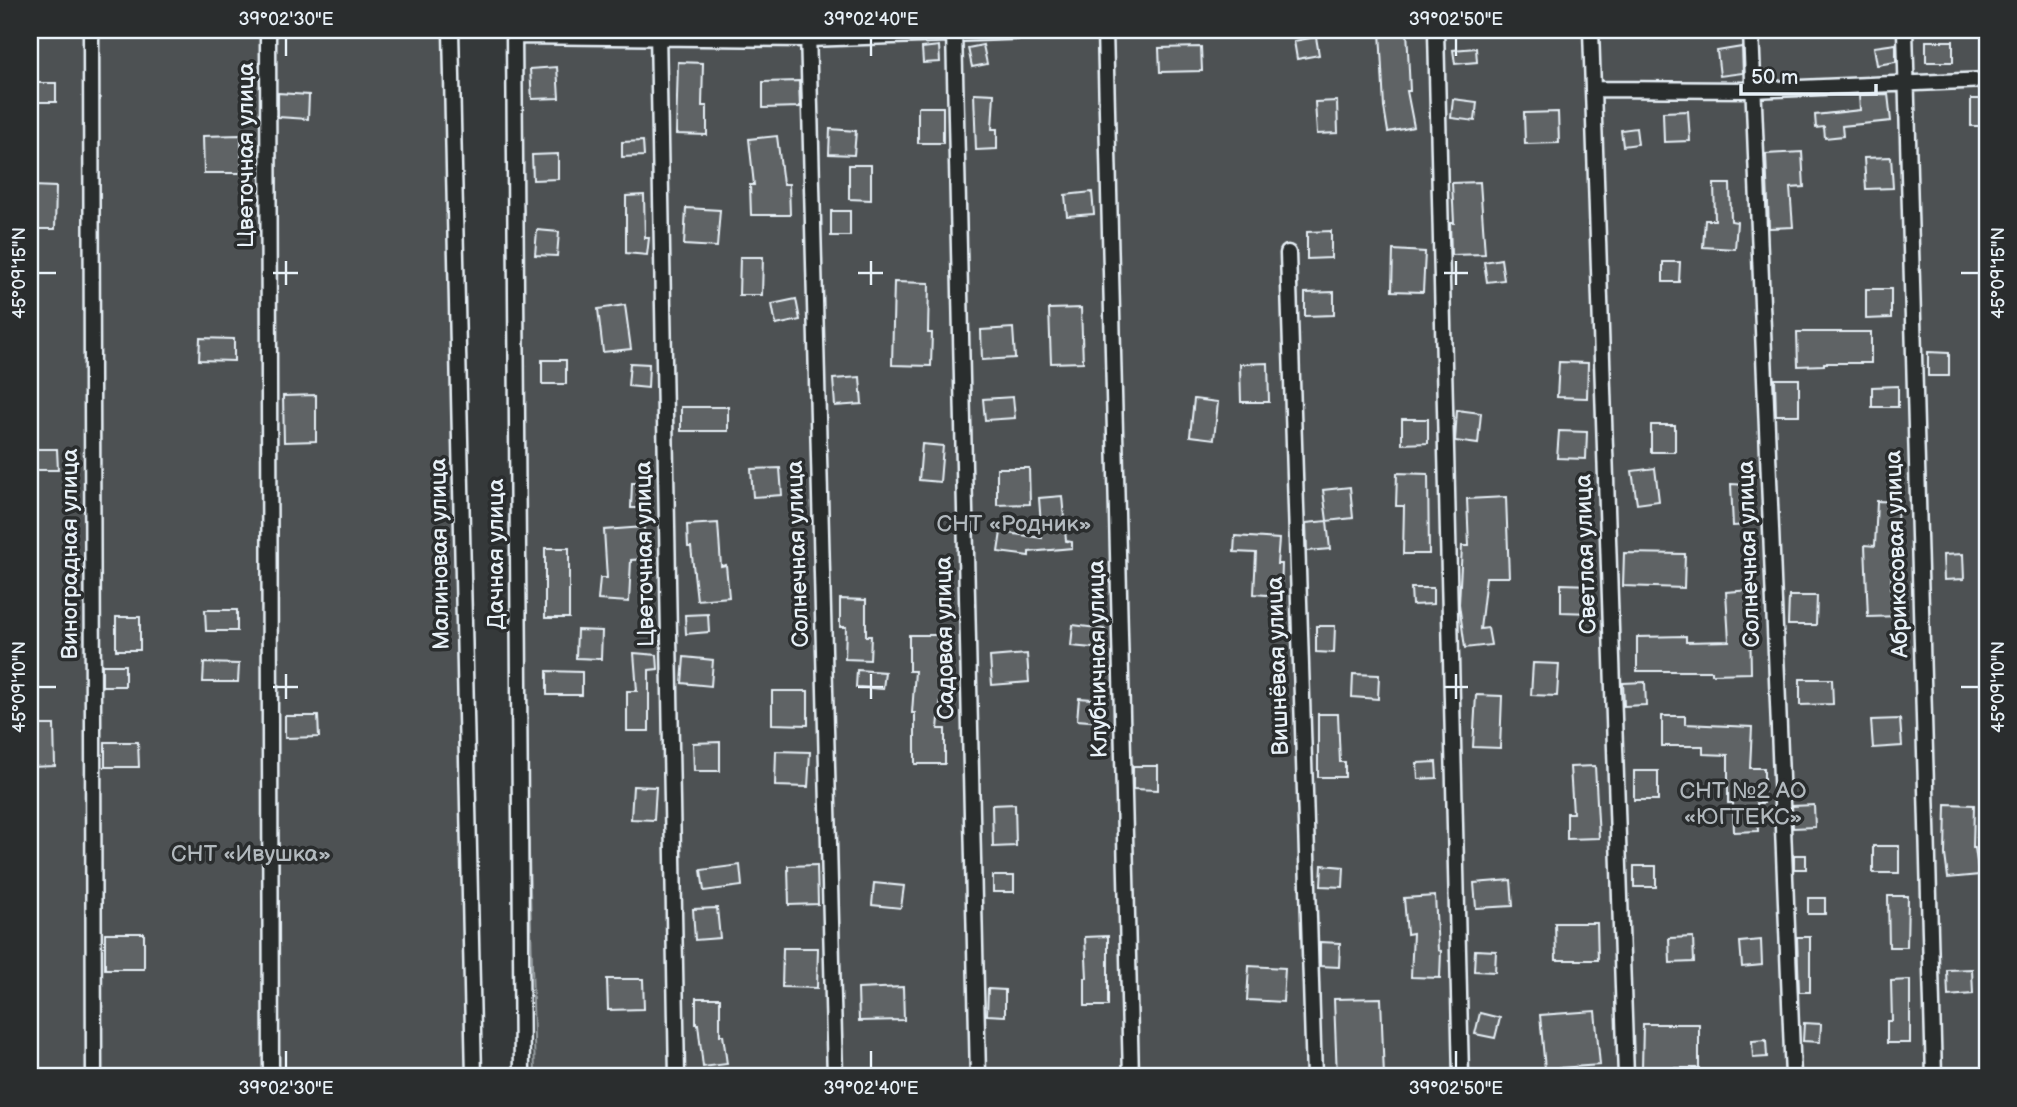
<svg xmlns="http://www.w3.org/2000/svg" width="2017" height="1107" viewBox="0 0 2017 1107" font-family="'Balsamiq Sans',sans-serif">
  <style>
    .green { fill: #4d5152; stroke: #9aa1a5; stroke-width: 2 }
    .building { fill: #5f6365; stroke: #e8f1f8; stroke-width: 2 }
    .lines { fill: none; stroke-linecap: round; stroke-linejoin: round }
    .street-casing { stroke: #e8f1f8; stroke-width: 19 }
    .street { stroke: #2a2d2e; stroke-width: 14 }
    .ticks { fill: none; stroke: #e8f1f8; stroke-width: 2.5 }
    .labels { text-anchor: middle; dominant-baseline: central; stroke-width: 7; stroke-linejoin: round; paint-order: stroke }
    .street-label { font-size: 23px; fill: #e8f1f8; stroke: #2a2d2e }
    .park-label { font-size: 23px; fill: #b2b9be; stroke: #2a2d2e }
    .neatline { fill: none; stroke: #e8f1f8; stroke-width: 2.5 }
    .ticks-label { font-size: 18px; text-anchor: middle; fill: #e8f1f8 }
  </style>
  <rect width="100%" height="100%" fill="#35393a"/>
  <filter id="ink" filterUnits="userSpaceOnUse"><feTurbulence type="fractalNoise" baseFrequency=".0143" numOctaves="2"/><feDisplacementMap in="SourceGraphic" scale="14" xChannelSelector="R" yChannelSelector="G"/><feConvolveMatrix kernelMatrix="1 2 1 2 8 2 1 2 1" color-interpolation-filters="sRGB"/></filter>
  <g filter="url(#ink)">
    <path class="green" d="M30,30h428l19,1047h-447z
      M507,30h1480v1047h-1452z"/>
    <path class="building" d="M1407,30l3,61h-3l7,36 -26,5 -4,-25 -4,-76z
      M1316,37l3,18 -22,4 -3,-18z
      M1926,41h27v21h-27z
      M1896,44v18l-19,3 -3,-18z
      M983,45l4,19 -15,3 -4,-19z
      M939,46l1,16 -17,1 -1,-15z
      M1201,47l1,24 -42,1 -1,-24z
      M1742,47l1,26 -23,3 -3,-25z
      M1476,48l1,14 -22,2 -2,-14z
      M678,62l25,1 -1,43h5v29l-31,-1z
      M557,67l2,31 -27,1 -2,-30z
      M799,81l1,26 -37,1v-26z
      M30,83h26v19h-26z
      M278,93l31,2 -1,24 -30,-2z
      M974,93l20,1 -2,35h5v20l-21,1z
      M1888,94l3,27 -49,5 1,10 -18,2 -1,-11 -8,1 -1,-13 45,-5 -1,-15z
      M1453,99l24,3 -2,19 -24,-3z
      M1971,99h16v27h-16z
      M1337,101l1,32 -21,1 -2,-32z
      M918,107h25v36h-25z
      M1688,111l2,30 -26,1 -1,-30z
      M1558,112l1,31 -34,1 -1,-31z
      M1636,128l2,16 -15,2 -2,-16z
      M830,129l26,2 -2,24 -25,-1z
      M241,135l1,38h-38l-1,-37z
      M777,136l6,48h6l1,31h-39l-1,-30h4l-5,-46z
      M643,141l1,15 -22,1v-15z
      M1802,152l2,35 -14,1 3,39 -24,1 -3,-74z
      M558,154v25l-25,1 -1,-25z
      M1891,157l2,31 -27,1 -2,-31z
      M849,165h22v35l-22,-1z
      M1480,182l5,72 -34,1 -1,-32h4l-2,-40z
      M1714,184h16l1,37 6,1 -2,27 -32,-2 2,-27h10z
      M32,186l24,1 -1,42h-24z
      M1092,192l2,22 -27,2 -2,-21z
      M644,195l1,43h4l-2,17 -21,-2v-57z
      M686,208l34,2 -3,37 -33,-2z
      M831,211h19v25h-19z
      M537,230l22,2 -2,24 -22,-1z
      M1331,231v27l-24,1v-27z
      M1393,250l32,2 -2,40 -31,-1z
      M740,257h23l-1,38h-23z
      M1501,259l3,21 -17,2 -3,-20z
      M1663,262h17l-1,20h-16z
      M894,282l35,1 -1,50h4l-1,33 -39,-1z
      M1866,289h25v29l-25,1z
      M1334,292v23l-29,1v-23z
      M796,299l4,21 -24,5 -4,-21z
      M625,305l6,44 -28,3 -5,-43z
      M1081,308l2,54 -32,1 -2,-54z
      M1013,328l2,30 -33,2 -1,-30z
      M1797,332h74v31h-47v2l-26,1z
      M200,338l34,1v22l-35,-1z
      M1928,352l21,1v23h-21z
      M542,360h24v24h-24z
      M1559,362l29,1 -1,35 -30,-1z
      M630,363l19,1 -1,24 -20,-2z
      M1268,363l1,39h-28l-1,-38z
      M860,377l2,27 -27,2 -2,-27z
      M1775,379h24v36h-23z
      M1898,386v21h-26v-20z
      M316,395v46l-32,1 -1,-46z
      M1013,397l2,21 -30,2 -2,-21z
      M1194,399l24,3 -4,37 -24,-3z
      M681,407h47v24h-47z
      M1457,410l24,3 -3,31 -23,-3z
      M1402,419h26v24l-26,1z
      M1651,425h24v27h-24z
      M1559,431l28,1 -1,27 -29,-1z
      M922,444l21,2 -3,36 -21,-2z
      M30,449h27l1,21h-28z
      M780,468l2,27 -29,2 -2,-28z
      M997,468h32l1,36 -33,1z
      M1655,468l4,33 -22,3 -5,-33z
      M1397,473l31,1 1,80h-26l1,-48h-8z
      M632,483h18l-1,25h-18z
      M1731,484l16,1 2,40 -16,1z
      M1350,487l3,31 -26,3 -4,-31z
      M1062,496l4,45 6,1v6l-43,4v4l-31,-4 3,-20 41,6 -3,-40z
      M1506,497l3,80h-23l-6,52 8,-1 3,17 -26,3 -6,-44 3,-58h7l-2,-47z
      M1877,501l21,1 -1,23 -4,-1 -2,64h9l1,28 -33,1 -3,-72 10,1z
      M1327,521l3,28 -23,2 -1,-28z
      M718,523l3,43 5,-1 3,32 -32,3 -6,-53h-3l-1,-22z
      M644,527l2,32 -15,1 -2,42 -31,-2 2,-22h7l-3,-48z
      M1235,536l44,3 -2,25h5l-1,32 -27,-2 2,-41 -22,-1z
      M545,548h24v70h-24z
      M1624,553l61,1 -1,34 -61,-2z
      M1963,554l1,25 -20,1 -1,-25z
      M1561,584l31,1v28l-31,-1z
      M1411,588h22v16l-21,1z
      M1751,590l2,29h-3l1,54 -39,1v-3h-75v-34l49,-1v6l43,-1 -3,-49z
      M1789,596h28l-1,29h-28z
      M840,599l26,1v36h5l-1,24 -25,-1 1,-32h-6z
      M205,610h32v21h-31z
      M708,614l1,18 -23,2 -1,-19z
      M116,617h24v33h-24z
      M1073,625l32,4 -2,20 -32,-3z
      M1316,626h19l-1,27 -18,-1z
      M577,630l25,1 -1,28 -25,-1z
      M909,635h29v52h4l-4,42h7v35h-30v-51h-3l3,-42h-6z
      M634,653l23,2 1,14 -9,1v61h-22v-40h10z
      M1027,654l2,28 -37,3 -2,-28z
      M684,657l29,3 -2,26 -29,-3z
      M204,663l35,1 -1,18h-35z
      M1533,663l26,1 -2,32 -26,-1z
      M102,665h23v21h-23z
      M857,670l28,2 -2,17 -27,-2z
      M547,671l35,1v23h-35z
      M1353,674l26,1 -1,24 -26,-2z
      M1800,679h32l1,25 -33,1z
      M1645,682l1,23 -22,1 -1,-23z
      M772,691h36v34l-36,-1z
      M1476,695l26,1 -2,52 -27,-1z
      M1079,698l25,2 -2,22 -25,-2z
      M1318,714h20l2,48h5v15h-27z
      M285,716h33l1,21 -34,1z
      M1662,716h23v8l67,3 -2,41h14v35h-7l1,28 -24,1 -1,-29h-5v-48l-25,-1v-8h-41z
      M1900,719l2,27 -29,2 -2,-28z
      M30,725h24l1,41 -25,1z
      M105,742h33l1,25h-34z
      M720,742v29h-26l-1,-28z
      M776,751l34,1 -2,35 -33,-1z
      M1436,762l1,16 -19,1 -1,-16z
      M1133,766h25v24l-25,-1z
      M1595,766l4,72 -32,1v-26h6l-3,-46z
      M1634,771h24v29h-24z
      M633,786l23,1 -2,33 -23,-1z
      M1015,804l1,42 -23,1 -1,-42z
      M1946,804l28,1 -1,43h2l4,27 -31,3 -3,-23z
      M1814,805l1,22 -22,1 -1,-22z
      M1873,846h26v27h-26z
      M1794,855h12v14h-12z
      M740,865l2,21 -38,5 -3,-21z
      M817,865l1,39 -29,1 -1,-39z
      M1322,865l22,2 -1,20 -22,-1z
      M1634,866h22v21h-22z
      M993,876h21v16h-21z
      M1511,880l2,26 -37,2 -2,-25z
      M874,883l30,3 -3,22 -29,-3z
      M1435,896l3,54 3,1 -1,27 -29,-1 2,-44 -6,1 -3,-36z
      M1888,896h20l-1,51h-18z
      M1808,898h17v16h-17z
      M717,908l3,30 -25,2 -2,-31z
      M1555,923h42l1,37h-42z
      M105,933h39v36h-39z
      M1108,936v70h-23v-28h2l-2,-41z
      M1693,937l1,25 -24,1 -1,-25z
      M1797,937h13v55h-11z
      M1761,940l1,25 -20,2 -2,-25z
      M1320,942l20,1 -1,24 -19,-1z
      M783,948h35l-1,40 -35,-1z
      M1475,950l21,1 -1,21 -21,-1z
      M1249,966l36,2 -2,34 -36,-2z
      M1972,969l1,25 -25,2 -1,-26z
      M607,979h36l1,30 -36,1z
      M1910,980v63h-23v-22h5l-1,-40z
      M903,987l1,33 -45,1 -1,-32z
      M988,989l17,1v26l-18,-1z
      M696,998h24v37h3l4,29 -24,3 -5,-43h-2z
      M1381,998l3,79h-47l-3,-78z
      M1595,1011l5,54 -55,4 -5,-54z
      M1480,1013l20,5 -5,20 -20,-4z
      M1804,1023l17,1 -1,18 -17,-1z
      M1643,1024h56v44h-57z
      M1766,1040l1,17 -14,1 -1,-17z"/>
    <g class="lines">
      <defs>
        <path id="street" d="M91,30l3,1047
          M268,30l3,1047
          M451,30l23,1047
          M514,30l8,1047
          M658,30l19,1047
          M808,30l27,1047
          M954,30l24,1047
          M1105,30l26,1047
          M1436,30l25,1047
          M1591,30l35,1047
          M1751,30l42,1047
          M1905,30l29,1047
          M515,36l293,3 250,-9
          M1593,89l159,1 235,-10
          M1288,253l26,824"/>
      </defs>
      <use href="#street" class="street-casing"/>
      <use href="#street" class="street"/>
    </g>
  </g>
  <path class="ticks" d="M286,38v18M871,38v18M1456,38v18M286,261v24M871,261v24M1456,261v24M38,273h18M273,273h25M858,273h25M1444,273h24M1961,273h18M286,674v25M871,674v25M1456,674v25M38,687h18M273,687h25M858,687h25M1444,687h24M1961,687h18M286,1051v17M871,1051v17M1456,1051v17"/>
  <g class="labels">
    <g class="street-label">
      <text transform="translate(246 155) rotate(-90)">Цветочная улица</text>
      <text transform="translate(70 554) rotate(-90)">Виноградная улица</text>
      <text transform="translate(440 554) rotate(-91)">Малиновая улица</text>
      <text transform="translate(496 554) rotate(-90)">Дачная улица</text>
      <text transform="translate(645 554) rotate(-91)">Цветочная улица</text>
      <text transform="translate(798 554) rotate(-92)">Солнечная улица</text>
      <text transform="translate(1586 554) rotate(-92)">Светлая улица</text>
      <text transform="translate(1749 554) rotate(-92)">Солнечная улица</text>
      <text transform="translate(1897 554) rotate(-92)">Абрикосовая улица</text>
      <text transform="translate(945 638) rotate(-91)">Садовая улица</text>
      <text transform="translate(1098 659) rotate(-91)">Клубничная улица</text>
      <text transform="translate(1278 666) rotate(-92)">Вишнёвая улица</text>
    </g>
    <g class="park-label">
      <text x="1014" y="524">СНТ «Родник»</text>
      <text x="1743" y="791">СНТ №2 АО<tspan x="1743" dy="26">«ЮГТЕКС»</tspan></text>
      <text x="251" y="854">СНТ «Ивушка»</text>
    </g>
  </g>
  <rect width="2017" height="1107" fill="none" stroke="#2a2d2e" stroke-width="77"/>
  <path d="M1741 84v10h135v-10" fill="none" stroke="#e8f1f8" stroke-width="3.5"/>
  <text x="1751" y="84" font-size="21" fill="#e8f1f8" stroke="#2a2d2e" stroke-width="5" paint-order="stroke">50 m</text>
  <rect x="38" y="38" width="1941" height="1030" class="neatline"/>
  <g class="ticks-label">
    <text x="286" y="25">39°02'30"E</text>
    <text x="871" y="25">39°02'40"E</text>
    <text x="1456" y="25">39°02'50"E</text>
    <text transform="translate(19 273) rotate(-90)" y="6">45°09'15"N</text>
    <text transform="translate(1998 273) rotate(-90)" y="6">45°09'15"N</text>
    <text transform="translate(19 687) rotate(-90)" y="6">45°09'10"N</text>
    <text transform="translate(1998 687) rotate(-90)" y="6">45°09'10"N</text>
    <text x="286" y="1094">39°02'30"E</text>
    <text x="871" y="1094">39°02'40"E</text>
    <text x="1456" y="1094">39°02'50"E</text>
  </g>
</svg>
